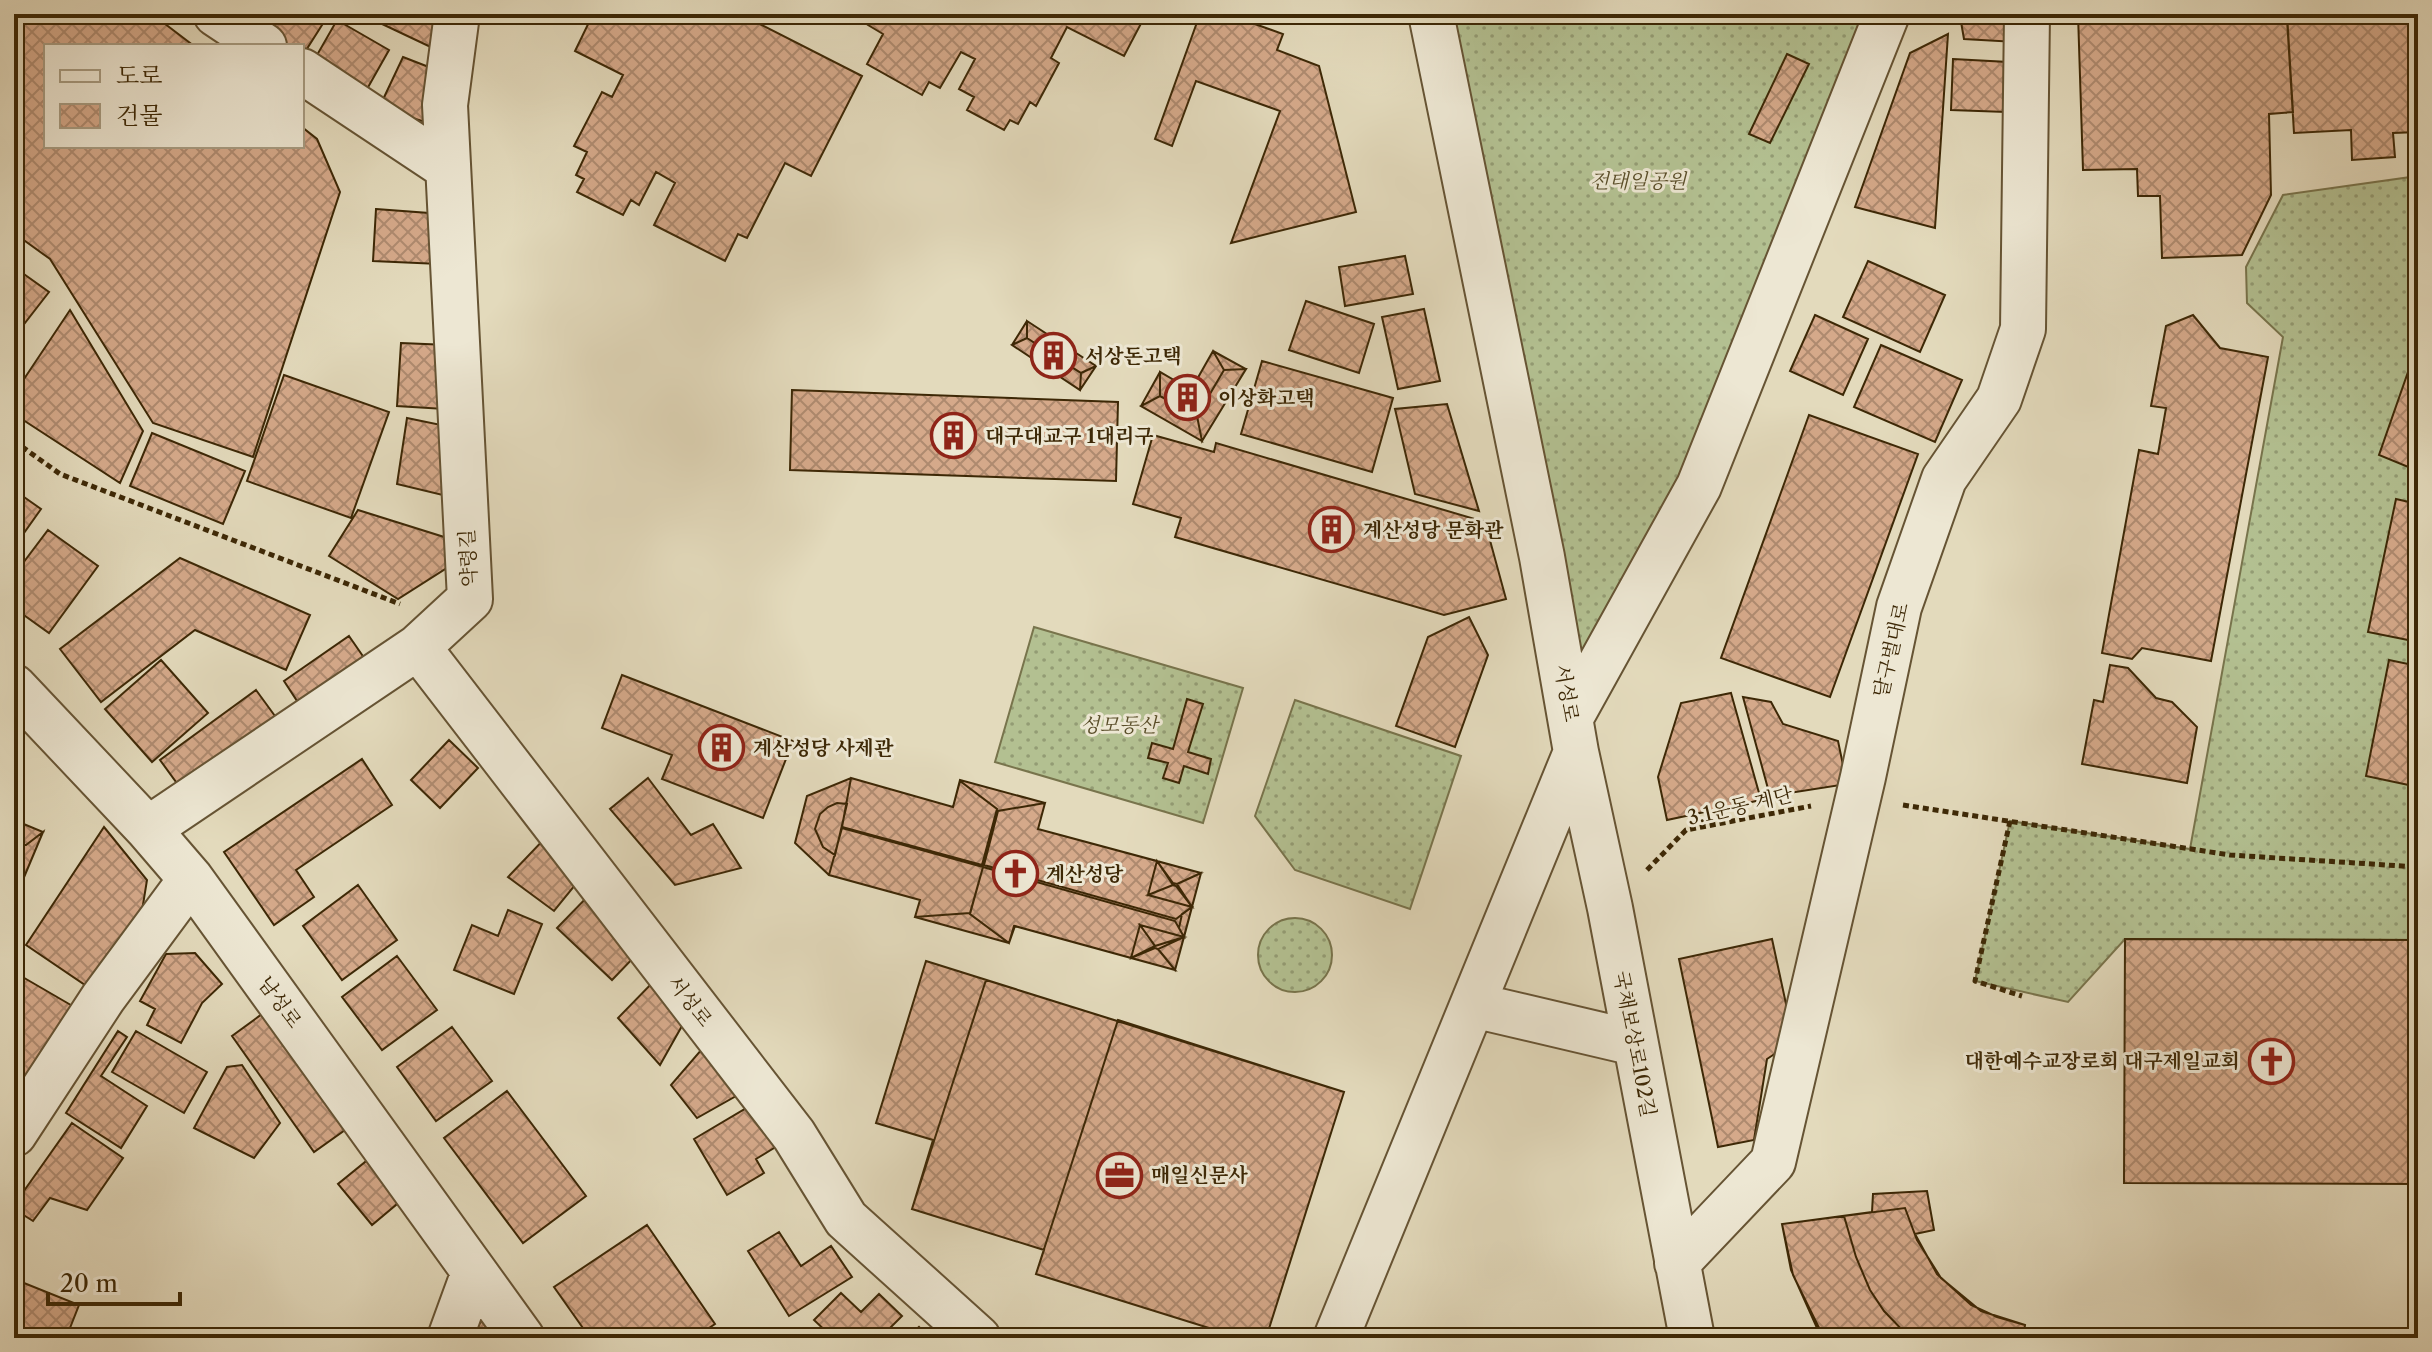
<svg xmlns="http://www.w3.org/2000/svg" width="2432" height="1352" viewBox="0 0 2432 1352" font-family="'Libre Caslon Text','Noto Serif KR',serif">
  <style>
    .grass { fill: url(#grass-dots); stroke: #78744c; stroke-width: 2 }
    .building { fill: url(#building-cross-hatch); stroke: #3d2806; stroke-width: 2 }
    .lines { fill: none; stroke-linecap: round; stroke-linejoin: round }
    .minor-casing { stroke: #665434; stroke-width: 48 }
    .path { stroke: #3d2806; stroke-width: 5; stroke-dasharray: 6 4; stroke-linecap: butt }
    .minor { stroke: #ede7d3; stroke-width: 44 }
    .labels { text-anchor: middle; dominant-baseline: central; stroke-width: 6; stroke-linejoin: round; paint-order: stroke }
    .park-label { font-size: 20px; font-style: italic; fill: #5a4e29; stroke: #ede7d3 }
    .poi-label { font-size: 20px; font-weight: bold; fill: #3d2806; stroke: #ede7d3; text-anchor: start }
    .street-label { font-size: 20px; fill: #3d2806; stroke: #ede7d3 }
  </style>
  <defs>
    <pattern id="grass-dots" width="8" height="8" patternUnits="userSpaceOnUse" patternTransform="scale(2)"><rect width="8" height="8" fill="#b3c091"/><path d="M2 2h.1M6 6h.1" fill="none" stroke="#939c74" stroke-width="1.8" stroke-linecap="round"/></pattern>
    <pattern id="building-cross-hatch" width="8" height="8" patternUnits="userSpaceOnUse" patternTransform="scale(2)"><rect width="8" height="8" fill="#d5a98a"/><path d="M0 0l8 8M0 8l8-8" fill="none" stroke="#ae8a6f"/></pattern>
  </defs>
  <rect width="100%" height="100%" fill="#e3dabc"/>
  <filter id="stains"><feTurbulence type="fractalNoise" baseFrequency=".0025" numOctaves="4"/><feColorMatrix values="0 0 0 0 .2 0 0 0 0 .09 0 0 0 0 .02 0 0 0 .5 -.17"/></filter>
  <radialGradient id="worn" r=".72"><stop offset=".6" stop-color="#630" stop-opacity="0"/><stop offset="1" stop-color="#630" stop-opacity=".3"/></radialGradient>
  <path class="grass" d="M1431,14h453l-40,106 -273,597z
    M2418,176v764l-293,-1 -57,63 -93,-21 35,-160 180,28 93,-512 -36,-34 -1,-36 37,-72z
    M1034,627l209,61 -40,135 -208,-61z
    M1295,700l166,56 -51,153 -115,-39 -40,-54z
    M1258 955a37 37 0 1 1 74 0a37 37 0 1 1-74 0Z"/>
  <path class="building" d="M14,14h138l42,32h-148v100h256v-19l15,12 23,53 -87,265 -100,-34 -103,-164 -36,-26z
    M274,14h55l-26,41 -1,-9h-13l-25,-15z
    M361,14h83l-7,36z
    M593,14h147l122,62 -51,100 -26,-13 -38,75 -9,-4 -13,27 -71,-36 21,-42 -19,-11 -17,33 -8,-5 -8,15 -46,-23 7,-13 -8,-4 11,-23 -13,-6 28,-54 10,5 11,-22 -48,-24z
    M875,14h271l-22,42 -57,-29 -16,31 8,5 -23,43 -6,-4 -12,22 -8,-4 -6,10 -37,-20 7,-13 -15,-8 16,-30 -14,-7 -21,36 -11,-6 -7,13 -55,-31 16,-30 -15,-9z
    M1200,14h27l56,20 -6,16 42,16 37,146 -125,31 49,-132 -84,-30 -24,65 -17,-7z
    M1964,14h50l2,28 -52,-3 -4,-23z
    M2078,14h209l6,98 -24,2 2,81 -29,60 -80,3 -2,-62h-22l-1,-27 -54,1z
    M2338,14h70l1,15h9v103l-25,1 2,24 -43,3 -1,-30 -57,3 -7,-114 51,-3z
    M337,20l52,30 -27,48 -53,-29z
    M1948,34l-13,194 -80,-21 55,-154z
    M1787,54l22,10 -39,79 -21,-9z
    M403,57l36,14 -7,53 -53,-16z
    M1953,59l55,3 -2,50 -55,-2z
    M376,209l66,5 -3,50 -66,-3z
    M1405,256l8,38 -68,12 -6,-39z
    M1868,261l77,34 -25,57 -77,-35z
    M14,267l35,25 -35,45z
    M1306,301l68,23 -15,49 -70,-23z
    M1424,309l16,72 -42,8 -16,-72z
    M70,310l73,121 -23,52 -106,-69v-20z
    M1815,315l53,24 -25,56 -53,-24z
    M2193,315l27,33 48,9 -57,304 -69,-13 -10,11 -30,-6 37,-203 19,4 8,-46 -15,-2 15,-80z
    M1027,321l69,45 -16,24 -68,-45z
    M1027,321l69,45 -15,7 -54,-35z
    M1027,338l54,35 -1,17 -68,-45z
    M401,343l47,2 -4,64 -47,-3z
    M1881,345l81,35 -27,62 -81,-35z
    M1213,351l33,18 -44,72 -61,-35 19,-34 31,18z
    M1213,351l11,19 -27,46 -6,-26z
    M2418,351v120l-39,-16 36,-103z
    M1262,361l131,37 -21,74 -131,-38z
    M1246,369l-44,72 -5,-25 27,-46z
    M1160,372l31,18 6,26 -37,-20z
    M284,375l105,37 -38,106 -104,-37z
    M792,390l326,12 -2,79 -326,-11z
    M1160,396l37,20 5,25 -61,-35z
    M1447,404l32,107 -64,-17 -20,-85z
    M1809,415l109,39 -88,243 -109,-39z
    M407,418l39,8 5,71 -54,-13z
    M152,433l93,38 -22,53 -93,-38z
    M1153,435l61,17 2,-9 269,79 21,77 -62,16 -269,-78 6,-19 -48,-14z
    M14,490l27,19 -27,38z
    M2396,499l22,5v138l-50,-10z
    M358,510l102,32 -7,22 -55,35 -69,-43z
    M48,530l50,36 -49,67 -35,-25v-33z
    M180,558l130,57 -24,55 -91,-40 -94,72 -41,-53z
    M1469,617l19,38 -33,92 -59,-21 32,-89z
    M349,636l20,29 -66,45 -19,-29z
    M161,660l47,53 -56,49 -47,-53z
    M2389,660l29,6v121l-52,-11z
    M2110,665l18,3 28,30 16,4 25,25 -10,56 -105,-19 12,-64 9,2z
    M622,675l171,66 -30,77 -101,-39 10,-24 -70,-27z
    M256,690l27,37 -96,70 -27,-37z
    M1731,693l30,107 -94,20 -9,-43 23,-74z
    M1743,697l28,5 12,22 55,17 9,43 -77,12z
    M1187,699l16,5 -15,48 23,7 -3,15 -24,-8 -5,17 -16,-5 5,-15 -20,-5 4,-15 21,6z
    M449,740l29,28 -38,40 -29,-28z
    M362,759l30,46 -96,65 18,27 -40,28 -50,-73z
    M648,778l43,57 22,-11 28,44 -66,17 -65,-76z
    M851,778l102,29 7,-27 85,23 -7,26 163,44 -26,97 -160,-44 -6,17 -94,-26 5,-17 -91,-25 -34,-32 12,-47z
    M851,778l102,29 7,-26 37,28 -15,56 -140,-38z
    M837,803l10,1 -12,51 -12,-8 -8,-18 5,-15 8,-7z
    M1045,803l-7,26 119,32 -9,34 44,12 -16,12 -192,-54 14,-54z
    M14,820l29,12 -29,69z
    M14,820l29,12 -17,13h-12z
    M104,827l43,53 -5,31 -51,78 -65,-44z
    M842,828l141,39 -13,46 -55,4 5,-17 -91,-25z
    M43,832l-29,69v-56h12z
    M548,835l32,44 -26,32 -46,-34z
    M1157,861l44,12 -9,34 -44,-12z
    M1157,861l16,24 -25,10z
    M1157,861l44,12 -24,11 -4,-1z
    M983,867l192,54 9,16 -44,-12 -9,33 -117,-32 -5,17 -39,-29z
    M1201,873l-9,34 -15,-23z
    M358,885l39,55 -55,40 -39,-54z
    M1173,885l3,1 16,21 -44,-12z
    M593,891l45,62 -26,27 -55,-52z
    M1192,907l-8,30 -5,-9 3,-14z
    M508,910l34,14 -28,70 -60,-24 18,-45 26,11z
    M1140,925l44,12 -9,33 -44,-12z
    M1140,925l15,21 -24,12z
    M1140,925l44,12 -29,9z
    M1184,937l-9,33 -17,-21z
    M1772,939l22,102 -27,18 -13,81 -36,7 -39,-188z
    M2125,939l293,1v244l-294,-1z
    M1155,948l3,1 17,21 -44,-12z
    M195,953l27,31 -20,19 -21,40 -34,-18 8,-16 -15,-8 26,-47z
    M397,956l40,54 -55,40 -40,-53z
    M926,961l418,131 -78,246h-25l-205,-64 8,-24 -132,-41 21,-69 -57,-17z
    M14,972l62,36 -50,88 -12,-7z
    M657,978l30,39 -27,48 -42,-47z
    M986,980l358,112 -78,246h-25l-205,-64 8,-24 -132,-41z
    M262,1014l83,116 -31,22 -82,-116z
    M1118,1020l226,72 -78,246h-25l-205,-64z
    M452,1027l40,54 -56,40 -39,-54z
    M118,1031l9,6 -26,39 46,30 -26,42 -55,-35z
    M136,1031l71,41 -23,41 -72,-41z
    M708,1042l37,49 -48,27 -26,-33z
    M242,1065l38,58 -26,35 -60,-30 33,-61z
    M507,1091l79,105 -63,47 -79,-105z
    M755,1103l24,42 -23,14 8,14 -37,22 -33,-56z
    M72,1123l51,35 -36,52 -37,-12 -17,23 -19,-12v-4z
    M370,1158l33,41 -31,26 -34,-41z
    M1927,1191l7,39 -19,4 22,40 34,31 26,12 28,8 -2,13h-200l-30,-63 -11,-51 90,-12 1,-18z
    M1905,1208l12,32 24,38 40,33 44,14 -2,13h-199l-31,-63 -11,-51z
    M1844,1216l12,41 14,33 14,21 26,27h-86l-7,-10 -26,-58 -9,-46z
    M647,1225l68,99 -21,14h-104l-36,-51z
    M779,1232l22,34 30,-20 21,31 -63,39 -41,-65z
    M14,1279l65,26 -13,33h-52z
    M841,1293l20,19 18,-18 23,22 -22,22h-47l-19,-18z
    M488,1316l15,22h-40z
    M919,1327l11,11h-23z"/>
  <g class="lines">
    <defs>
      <path id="minor" d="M216,14l48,32
        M302,71l146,97
        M418,647l376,488 52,84 132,119
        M14,687l134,142 43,50 331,459
        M1571,717l128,-231 188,-472
        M1576,752l34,156 82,430
        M148,829l270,-182 52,-48 -25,-494 12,-91
        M1473,1005l162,38
        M14,1134l89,-136 88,-119
        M1677,1263l96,-101 90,-385 36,-170 45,-128 55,-80 24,-70 4,-315
        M450,1338l24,-66
        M1336,1338l240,-586 -34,-195 -111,-543"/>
    </defs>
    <use href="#minor" class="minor-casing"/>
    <path class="path" d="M14,441l46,33 340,130
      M1903,805l327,50 188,12
      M2010,821l-35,160 47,15
      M1647,870l39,-40 125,-24"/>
    <use href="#minor" class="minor"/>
  </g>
  <defs>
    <symbol id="building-ring" viewBox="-11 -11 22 22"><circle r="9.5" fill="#ede7d3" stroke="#8f2418" stroke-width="1.5"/><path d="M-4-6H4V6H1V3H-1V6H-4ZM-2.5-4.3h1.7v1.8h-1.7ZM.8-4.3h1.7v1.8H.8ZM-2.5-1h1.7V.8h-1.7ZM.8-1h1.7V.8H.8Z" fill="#8f2418"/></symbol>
    <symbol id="church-ring" viewBox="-11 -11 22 22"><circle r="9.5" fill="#ede7d3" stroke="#8f2418" stroke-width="1.5"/><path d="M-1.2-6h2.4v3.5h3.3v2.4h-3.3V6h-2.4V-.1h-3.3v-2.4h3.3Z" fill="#8f2418"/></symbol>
    <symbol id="office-ring" viewBox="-11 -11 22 22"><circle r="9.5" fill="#ede7d3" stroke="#8f2418" stroke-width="1.5"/><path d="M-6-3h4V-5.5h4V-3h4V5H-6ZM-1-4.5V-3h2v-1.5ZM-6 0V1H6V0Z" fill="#8f2418"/></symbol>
  </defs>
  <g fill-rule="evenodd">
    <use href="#building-ring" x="1028" y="330" width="51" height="51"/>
    <use href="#building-ring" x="1162" y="372" width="51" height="51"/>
    <use href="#building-ring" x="928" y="410" width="51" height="51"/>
    <use href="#building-ring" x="1306" y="504" width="51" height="51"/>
    <use href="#building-ring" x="696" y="722" width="51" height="51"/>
    <use href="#church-ring" x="990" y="848" width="51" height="51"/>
    <use href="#church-ring" x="2246" y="1036" width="51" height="51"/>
    <use href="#office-ring" x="1094" y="1150" width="51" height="51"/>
  </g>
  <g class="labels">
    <g class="park-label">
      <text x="1638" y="181">전태일공원</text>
      <text x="1119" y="725">성모동산</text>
    </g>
    <g class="poi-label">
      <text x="1085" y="356">서상돈고택</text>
      <text x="1218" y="398">이상화고택</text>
      <text x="985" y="436">대구대교구 1대리구</text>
      <text x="1363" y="530">계산성당 문화관</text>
      <text x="753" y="748">계산성당 사제관</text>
      <text x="1046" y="874">계산성당</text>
      <text x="2240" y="1061" text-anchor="end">대한예수교장로회 대구제일교회</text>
      <text x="1151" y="1175">매일신문사</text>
    </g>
    <g class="street-label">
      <text transform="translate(468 558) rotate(-93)">약령길</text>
      <text transform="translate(1891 650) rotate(-77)">달구벌대로</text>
      <text transform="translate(1567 693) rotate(80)">서성로</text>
      <text transform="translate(1740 806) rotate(-13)">3.1운동 계단</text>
      <text transform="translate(690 1001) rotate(52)">서성로</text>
      <text transform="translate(280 1002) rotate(54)">남성로</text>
      <text transform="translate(1635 1044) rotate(79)">국채보상로102길</text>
    </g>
  </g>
  <rect width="2432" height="1352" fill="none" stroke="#e3dabc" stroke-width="48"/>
  <rect x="16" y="16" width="2400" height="1320" fill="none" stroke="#3d2806" stroke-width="4"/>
  <rect x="24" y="24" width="2384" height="1304" fill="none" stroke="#3d2806" stroke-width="2"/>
  <rect x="44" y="44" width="260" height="104" fill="#ede7d3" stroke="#a79b81" stroke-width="2"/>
  <rect x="60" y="70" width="40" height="12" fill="#ede7d3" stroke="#a79b81" stroke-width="2"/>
  <text x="116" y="84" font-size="24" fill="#3d2806">도로</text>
  <rect x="60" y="104" width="40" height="24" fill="url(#building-cross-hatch)" stroke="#a79b81" stroke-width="2"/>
  <text x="116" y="124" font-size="24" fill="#3d2806">건물</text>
  <path d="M48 1292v12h132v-12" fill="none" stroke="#3d2806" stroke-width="4"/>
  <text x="60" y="1292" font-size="24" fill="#3d2806" stroke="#ede7d3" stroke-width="6" paint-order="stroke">20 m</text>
  <rect width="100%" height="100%" filter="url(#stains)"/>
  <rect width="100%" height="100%" fill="url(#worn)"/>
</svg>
